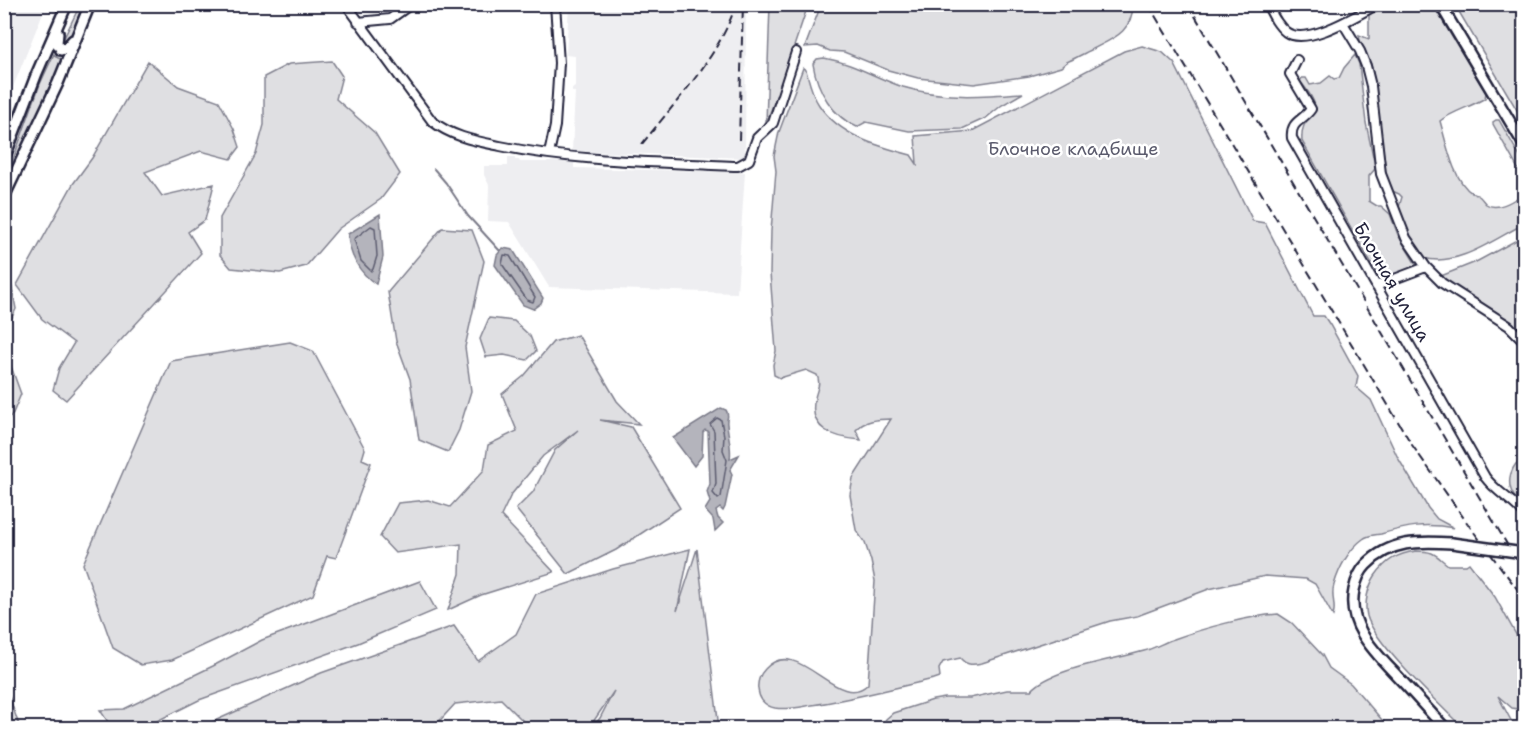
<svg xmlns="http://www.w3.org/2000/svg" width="1529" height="733" viewBox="0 0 1529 733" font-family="'Shantell Sans',sans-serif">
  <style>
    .built { fill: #eeeef1 }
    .green { fill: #dfdfe2; stroke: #80808e; stroke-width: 1.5 }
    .water { fill: #b4b4bc; stroke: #7a7a88; stroke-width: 1.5 }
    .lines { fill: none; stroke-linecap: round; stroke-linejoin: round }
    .shore { stroke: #5c5c6f; stroke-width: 1.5 }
    .stream { stroke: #7a7a88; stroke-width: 2 }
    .minor-casing { stroke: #22223b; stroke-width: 12 }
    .major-casing { stroke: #22223b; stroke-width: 14 }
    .minor { stroke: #fff; stroke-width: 8 }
    .major { stroke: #fff; stroke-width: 9 }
    .rail { stroke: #22223b; stroke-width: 2; stroke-dasharray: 9 4.5; stroke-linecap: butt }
    .major-bridge-casing { stroke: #22223b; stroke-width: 14; stroke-linecap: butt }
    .major-bridge { stroke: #fff; stroke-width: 9 }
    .labels { text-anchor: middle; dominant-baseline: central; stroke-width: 5; stroke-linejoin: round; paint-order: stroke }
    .park-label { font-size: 18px; fill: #5b5b6d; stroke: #fff }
    .street-label { font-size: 18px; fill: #22223b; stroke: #fff }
  </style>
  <rect width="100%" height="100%" fill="#fff"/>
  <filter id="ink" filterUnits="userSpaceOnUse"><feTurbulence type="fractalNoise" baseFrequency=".0167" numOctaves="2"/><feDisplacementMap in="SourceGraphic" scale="12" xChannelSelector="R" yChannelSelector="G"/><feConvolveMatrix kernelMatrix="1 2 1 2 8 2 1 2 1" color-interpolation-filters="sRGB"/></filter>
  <g filter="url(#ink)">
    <path class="built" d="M5,4l41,1 -41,102 -1,-102z
      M569,5h187l-10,3 -1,150 -173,-7 3,-59h-3v-4l3,-1v-31l-9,-1z
      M508,157h7v3h4l1,2h43v-2h11v8l171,4 -8,121 -188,-6 -40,-65 -21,-1 1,-36 -5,-10v-9h24z"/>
    <path class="green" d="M80,5h3l-9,25 -9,13 -2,-3z
      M770,5h38l-26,77 -16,41z
      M821,5l312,-1v1c-1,27 -19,33 -40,44 -9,4 -17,9 -26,13l-6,5 -32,9 -55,8 -56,-6 -30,-8 -44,-18 -14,-1 -12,-5 -13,1z
      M1386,5h47l53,88 -1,5c-14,9 -32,13 -45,23 6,20 13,60 32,72 6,4 2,-1 8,4 2,2 4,5 6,7 12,8 30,-5 38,-11v31c-28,14 -67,44 -100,34l-20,-32 -5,-19 3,-10 -3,-3 -9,-4 -3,-9 -13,-102 -3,-15 -11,-23 -1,-6 10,4v-24z
      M1455,5h69v117z
      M1142,46l20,6 12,11 79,158 12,2 48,93h11l6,9 28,51 -2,11 15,13 27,58 30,50 9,11 17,9c-29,-5 -46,-2 -73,6 -6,1 -13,1 -18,5 -14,10 -24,29 -29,46 -4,11 3,21 -1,31l-18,-32 -9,-5 -41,-3 -56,13 -72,27 -27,5 -128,42c-9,2 -15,3 -22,-5l-17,4 -4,7 1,8 -6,2c-41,9 -81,20 -122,26 -12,2 -25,5 -37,3 -10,-2 -16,-9 -17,-19 -1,-7 2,-15 7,-20 33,-36 73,45 103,15l7,-103 -4,-20 -6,-18 -9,-13 -6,-35 3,-17 38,-59c-13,0 -26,1 -35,11l5,10c-26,-2 -54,-10 -46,-42 2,-10 6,-13 2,-23l-11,-5 -26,8 -6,-3 -1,-10 3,-14 -6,-78 1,-42 5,-60 -2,-15 5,-24 24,-64 3,2c3,11 6,25 13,35 21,31 58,41 92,50l6,9 -2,-28 57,-5 152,-80z
      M54,54l4,4 6,2 -59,122 35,-98z
      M1355,55l4,9 7,59 8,38 1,8 -6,7v25l8,5h4l9,8 8,21 19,31 -1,3 -33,11 -3,-1 -78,-138c-3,-34 32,-18 -2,-60l2,-3h4l4,7 11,-2 9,-7 4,3 5,-1 5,-10z
      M824,58c29,5 52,20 79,29 39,12 79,9 120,6l-21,12 -16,13 -24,11 -53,2 -43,-9 -9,5c-24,-10 -40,-37 -44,-63l4,-5z
      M148,61l30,25 41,15 15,28 6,18 -9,12 -30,-8 -56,21 17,24 52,-12 -9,36 -17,12 13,21 -135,147 -13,-10 6,-22 15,-25 -32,-24 -25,-34 56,-101 19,-26z
      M332,61l10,15 -6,23 39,34 25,41 -19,25 -43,30 -32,37 -26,7 -49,-5 -11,-13v-37l36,-64 8,-29v-48l25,-13z
      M1496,120h3l25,44v5h-6l-25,-45v-2z
      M442,228l30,2 12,31 -19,86 6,44 -12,39 -11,22 -29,-12 -9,-61 -14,-38 -8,-49z
      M1524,236v100l-82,-55 -1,-5 35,-14z
      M12,288l4,21 -11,23v-27z
      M489,318l25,3 16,15 6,15 -9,9 -23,-5 -18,2 -6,-18z
      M578,335l39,66 22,23 -39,-4 31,7 49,81 -64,42 -48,24 -52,-65 17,-17 22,-42 23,-20 -35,26 -32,39 -10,21 53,56 -73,23 -33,15 12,-36 1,-30 -66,9 -15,-16 18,-34 30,-3 22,7 34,-37 4,-25 29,-14 -15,-37 22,-18 29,-34z
      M290,342l23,9 52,98 -3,10 9,4 -35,95 -9,-2 -14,39 -141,65 -31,5 -28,-17 -30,-84 88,-203z
      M4,347l17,47 -8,19 -8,10z
      M1524,458v49c-3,-4 -7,-7 -10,-11 -9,-14 -3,-32 10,-38z
      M690,549l-13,62 20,-62 22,179h-127l8,-10 14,-27 -25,37h-65l1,-5 -24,-24 -46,5 -22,24h-234l122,-55 133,-47 24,35 38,-27 20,-40 77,-25z
      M1416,551c19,0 19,4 32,14h18l3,-2 26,34 29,52v61l-12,-2 -14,-12 17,32h-52c-22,-22 -89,-85 -96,-112 -3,-13 1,-29 8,-40 11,-16 22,-22 41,-25z
      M420,581l16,29 -78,33 -159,57 -56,28h-31l-12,-18 24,-1 89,-43 49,-26z
      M1278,614l14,9 30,32 7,13 22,16 38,44h-508l5,-9 7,-6 40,-13 12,-2h25l37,-8h25c20,-22 83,-30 112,-39 11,-3 20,-9 30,-12 30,-11 74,-23 104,-25z
      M4,685h1l15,43h-15z"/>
    <path class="water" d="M380,214l3,43 -7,27c-17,-11 -27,-29 -28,-50z
      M503,248l10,2 30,48 -2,5 -8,6 -10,-4 -28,-40 2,-10z
      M721,408l5,2c4,6 0,8 1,14 1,12 5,24 3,35l9,-4 -9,15 2,4 -7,33 -2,4 -3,-3 -4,3 2,7 5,5 -8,8 -2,-12 -8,-9 5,-8 -3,-10 3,-8 -2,-53 -3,-1 -2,2 -1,24 -8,10 -21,-28z"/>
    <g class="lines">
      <path class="shore" d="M371,226l4,2 2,28 -4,13 -2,2 -10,-10 -7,-22z
        M504,255l6,1 25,41 -2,5 -6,-2 -25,-36z
        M717,418l4,2 3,16 -1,14 4,10 -6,37 -3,2 -5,-6 3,-9 -2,-53 -4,-7z"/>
      <path class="stream" d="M434,169l12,14 22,33 32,35"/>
      <defs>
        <path id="minor" d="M346,4l86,117c20,16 44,20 68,25 78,16 159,16 238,20l11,-6 8,-22 16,-15 23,-71
          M1267,4c5,10 10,21 19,28 21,15 71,-17 92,-28
          M358,22l32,-3 21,-15
          M1343,23l17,28 6,15 5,20 10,88 25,64 20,29 16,16 67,43 15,15
          M1297,60l-7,14 21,35c-8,12 -21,12 -19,29l193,339c11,15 28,23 39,37
          M549,154l6,-28 4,-63 -4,-59
          M1376,286l50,-19"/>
        <path id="major" d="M1440,4l84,141
          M58,33l-1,10 4,7 4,-1 8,-9
          M4,159l33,-86 30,-69
          M4,197l54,-114 32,-79
          M1445,728c-15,-16 -29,-32 -44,-48 -23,-25 -55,-53 -47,-90 2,-9 5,-18 12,-25 24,-25 53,-24 86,-22"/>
      </defs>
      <use href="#minor" class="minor-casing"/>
      <use href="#major" class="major-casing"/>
      <use href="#minor" class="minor"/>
      <use href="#major" class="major"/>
      <path class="rail" d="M1148,4l264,441 61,86 51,67
        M1188,4l336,569
        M739,140l4,-136
        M642,144c33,-42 78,-88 94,-140"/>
      <defs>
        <path id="major-bridge" d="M1452,543l72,10"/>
      </defs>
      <use href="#major-bridge" class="major-bridge-casing"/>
      <use href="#major-bridge" class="major-bridge"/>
    </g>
  </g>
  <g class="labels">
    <g class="park-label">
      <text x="1073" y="149">Блочное кладбище</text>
    </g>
    <g class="street-label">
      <text transform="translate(1392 282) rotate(60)">Блочная улица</text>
    </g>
  </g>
  <rect width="1529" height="733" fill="none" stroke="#fff" stroke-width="24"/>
  <rect x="12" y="12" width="1505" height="709" fill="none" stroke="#22223b" stroke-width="2" filter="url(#ink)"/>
</svg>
